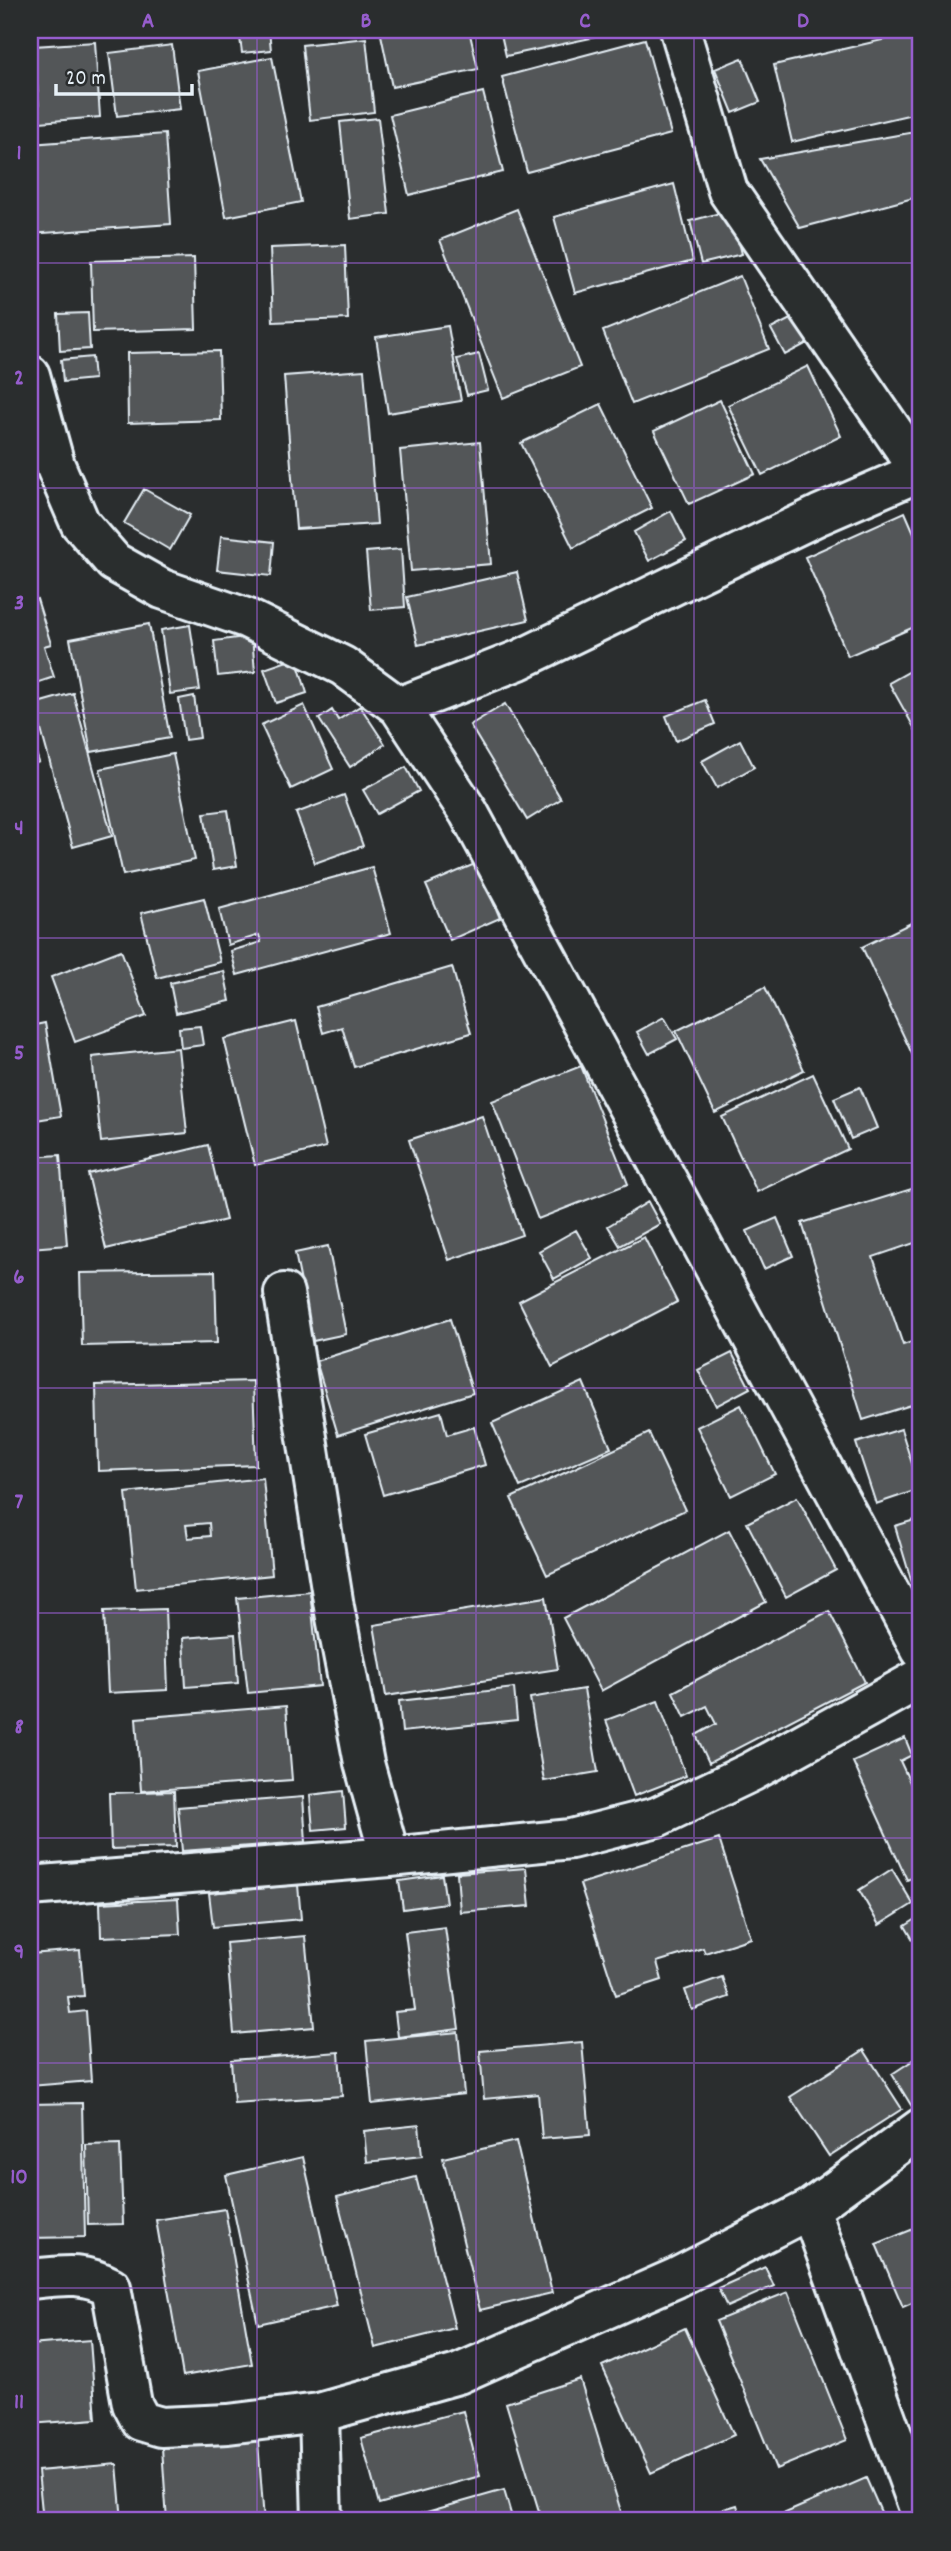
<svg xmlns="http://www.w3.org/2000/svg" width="951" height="2551" viewBox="0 0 951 2551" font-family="Dekko,sans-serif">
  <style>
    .building { fill: #535759; stroke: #e8f1f8; stroke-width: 2; fill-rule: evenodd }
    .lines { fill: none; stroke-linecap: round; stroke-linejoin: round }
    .minor-casing { stroke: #e8f1f8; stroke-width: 44 }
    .minor { stroke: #2a2d2e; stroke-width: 38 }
    .grid { fill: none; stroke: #965dcd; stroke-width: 2; stroke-opacity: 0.55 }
    .neatline { fill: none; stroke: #965dcd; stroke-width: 2.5 }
    .grid-label { font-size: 23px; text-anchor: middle; font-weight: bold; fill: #965dcd }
  </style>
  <rect width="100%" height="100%" fill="#2a2d2e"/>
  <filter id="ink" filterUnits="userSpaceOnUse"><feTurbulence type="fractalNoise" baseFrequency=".0143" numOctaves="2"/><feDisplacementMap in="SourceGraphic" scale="14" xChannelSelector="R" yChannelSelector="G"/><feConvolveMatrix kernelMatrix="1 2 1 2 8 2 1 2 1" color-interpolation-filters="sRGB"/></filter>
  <g filter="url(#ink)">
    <path class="building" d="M239,30h30l2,20 -29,3z
      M380,30h89l9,39 -86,18z
      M500,30h123l1,1 -118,25z
      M921,31v81l-129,30 -18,-77z
      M366,38l8,74 -64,8 -8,-75z
      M645,39l26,95 -144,38 -25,-95z
      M95,42l5,75 -60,5 -6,-76z
      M172,45l8,64 -63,7 -8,-63z
      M272,57l29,145 -75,15 -28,-146z
      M742,58l18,44 -27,11 -18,-44z
      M483,92l20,80 -94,23 -19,-80z
      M378,118l11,96 -39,5 -10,-97z
      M921,131v65l-121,32 -40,-69z
      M165,134l6,90 -141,10v-90z
      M674,184l19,77 -118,32 -21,-76z
      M517,209l63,158 -77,31 -63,-158z
      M731,210l11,44 -41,10 -11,-43z
      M345,245l3,74 -75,3 -3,-74z
      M194,258l2,71 -103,3 -2,-71z
      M740,276l29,73 -137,55 -29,-73z
      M88,313l2,36 -30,2 -2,-37z
      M800,314l13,26 -28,15 -14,-26z
      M448,326l13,75 -73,12 -12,-76z
      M219,351l2,69 -93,3 -1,-70z
      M479,354l9,36 -21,5 -10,-36z
      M92,357l2,22 -31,3 -2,-22z
      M808,366l33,70 -79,39 -34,-70z
      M364,370l13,154 -81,5 -12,-153z
      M720,400l35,74 -66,30 -35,-73z
      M601,404l51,104 -79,40 -52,-105z
      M480,442l11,122 -80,7 -11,-121z
      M144,489l46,26 -20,35 -46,-27z
      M671,511l15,30 -37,20 -15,-29z
      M905,512l16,37v75l-73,32 -43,-99z
      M221,536l53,6 -3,34 -54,-6z
      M401,549l4,58 -34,3 -5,-58z
      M517,572l11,48 -110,25 -11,-48z
      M37,599l14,45 -7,2 10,31 -24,8v-84z
      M149,624l21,114 -79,14 -21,-113z
      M190,625l10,65 -30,4 -9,-64z
      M252,636l3,36 -37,4 -4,-35z
      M296,658l11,35 -31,10 -12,-34z
      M921,665v75l-32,-57z
      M73,693l39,143 -39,11 -39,-143z
      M194,696l6,42 -15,2 -6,-41z
      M705,700l10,24 -39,17 -10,-25z
      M505,704l56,95 -34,21 -57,-95z
      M304,705l29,64 -42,20 -30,-64z
      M360,706l25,38 -35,23 -31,-48 13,-9 6,10z
      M30,735l9,27 -9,3z
      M740,740l14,27 -37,21 -15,-27z
      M173,754l22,106 -72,15 -23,-106z
      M406,767l13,24 -42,23 -14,-24z
      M344,795l19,51 -48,17 -19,-50z
      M228,810l9,56 -24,4 -9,-57z
      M477,863l23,55 -50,22 -24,-55z
      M372,867l19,66 -154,42 -6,-24 30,-9 -2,-7 -31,10 -9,-36z
      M204,898l16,64 -63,16 -16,-65z
      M921,918v155l-59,-126z
      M121,950l25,66 -71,26 -24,-65z
      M452,967l19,66 -117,34 -12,-40 -19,6 -7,-26z
      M224,971l6,30 -54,12 -6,-30z
      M765,987l39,83 -89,43 -39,-82z
      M664,1017l13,22 -28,15 -12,-22z
      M296,1021l30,126 -71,18 -31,-126z
      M45,1023l16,93 -31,5v-95z
      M200,1026l3,19 -22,3 -2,-20z
      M178,1048l9,85 -86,9 -9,-85z
      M581,1066l47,118 -90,35 -46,-118z
      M813,1074l35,75 -91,43 -35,-75z
      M860,1087l17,41 -26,11 -17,-41z
      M482,1116l40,119 -73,25 -40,-120z
      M208,1145l18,75 -120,29 -18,-75z
      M60,1155l7,90 -37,3v-91z
      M921,1186v60l-1,-5 -47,16 30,88 18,-6v63l-58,18 -61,-197z
      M648,1202l12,22 -40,22 -12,-20z
      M777,1218l16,38 -29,13 -17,-38z
      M576,1230l16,28 -38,21 -15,-28z
      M644,1237l33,65 -125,65 -33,-66z
      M328,1246l18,88 -33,7 -18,-88z
      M215,1271l2,72 -135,3 -2,-73z
      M450,1319l23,74 -135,42 -22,-74z
      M732,1353l18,35 -34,18 -18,-36z
      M253,1381l3,84 -158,6 -2,-86z
      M583,1382l28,66 -91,39 -28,-64z
      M741,1405l34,69 -44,22 -34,-69z
      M441,1412l6,23 27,-8 11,38 -102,30 -18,-61z
      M901,1429l19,60 -44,15 -20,-61z
      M649,1433l36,77 -138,65 -36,-77z
      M263,1478l9,97 -136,14 -10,-96zM209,1523l1,13 -22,2 -2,-13z
      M797,1497l39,73 -50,27 -39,-74z
      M921,1518v62l-9,3 -17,-57z
      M729,1530l37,72 -165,89 -38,-73z
      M310,1591l10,95 -72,7 -11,-95z
      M546,1597l12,72 -172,27 -12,-71z
      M165,1609l3,81 -60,3 -4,-82z
      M829,1611l36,71 -156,81 -13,-28 20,-11 -9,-18 -22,11 -12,-25z
      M235,1634l3,49 -52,4 -3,-49z
      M514,1688l3,32 -115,12 -3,-31z
      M584,1689l14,83 -54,9 -14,-83z
      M658,1701l28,75 -52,20 -28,-76z
      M286,1706l6,74 -151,11 -5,-73z
      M905,1738l7,17 -12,6 21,45v68l-14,6 -54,-118z
      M174,1791l2,56 -65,2 -2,-56z
      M343,1791l3,36 -33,3 -3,-35z
      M303,1797l3,45 -124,9 -4,-44z
      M719,1839l32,99 -46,15 -2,-5 -46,14 5,18 -46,15 -36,-111z
      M526,1868l4,38 -70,6 -3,-39z
      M892,1869l21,35 -34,21 -20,-35z
      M442,1875l4,28 -43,6 -4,-28z
      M298,1885l3,34 -88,8 -4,-34z
      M178,1899l2,35 -79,3 -1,-34z
      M921,1916v37l-16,-27z
      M445,1927l14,102 -61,8 -3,-25 20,-2 -10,-78z
      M305,1936l9,91 -80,7 -8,-91z
      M80,1950l4,46 -16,1 2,16 16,-2 5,70 -61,5v-132z
      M722,1977l7,20 -37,13 -7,-20z
      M458,2032l6,62 -92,10 -6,-63z
      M582,2042l8,93 -48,4 -4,-45 -54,5 -4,-48z
      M864,2050l38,59 -73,47 -39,-59z
      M339,2052l3,44 -108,7 -3,-43z
      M921,2055v51l-7,4 -22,-36z
      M82,2103l3,134 -55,1v-134z
      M419,2125l3,31 -55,6 -3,-31z
      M516,2141l36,152 -72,17 -37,-152z
      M120,2144l3,80 -35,1 -2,-80z
      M303,2157l34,149 -79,18 -32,-149z
      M416,2177l39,151 -80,20 -38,-151z
      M225,2209l27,155 -69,12 -27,-156z
      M921,2226v73l-18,8 -27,-63z
      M765,2267l9,19 -47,21 -9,-19z
      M788,2292l59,148 -71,29 -60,-148z
      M685,2328l49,107 -83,38 -49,-107z
      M90,2340l6,79 -66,5v-79z
      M580,2379l44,142h-82l-36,-118z
      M463,2411l17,65 -101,28 -18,-66z
      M258,2441l6,80h-97l-5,-73z
      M117,2464l5,57h-79l-5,-50z
      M866,2478l19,43h-118z
      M504,2490l9,31h-118z
      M737,2505l5,16h-59z"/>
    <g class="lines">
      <defs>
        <path id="minor" d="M680,30l48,161 192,280
          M30,375l25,90 25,58 34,39 48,27 84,29 97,48 56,41 70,106 452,837
          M399,707l120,-47 300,-145 102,-44
          M284,1293l50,314 30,156 26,94
          M30,1886l360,-29 181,-18 86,-22 94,-45 170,-94
          M810,2209l111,305
          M30,2279c31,-3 52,-8 81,8l21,117 9,17 20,6 67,-3 91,-11 139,-39 218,-96 134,-69 111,-81
          M319,2413l3,108"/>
      </defs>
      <use href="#minor" class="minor-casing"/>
      <use href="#minor" class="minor"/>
    </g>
  </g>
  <path class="grid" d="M257,30v2491M476,30v2491M694,30v2491M30,263h891M30,488h891M30,713h891M30,938h891M30,1163h891M30,1388h891M30,1613h891M30,1838h891M30,2063h891M30,2288h891"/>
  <rect width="951" height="2551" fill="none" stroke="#2a2d2e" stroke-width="77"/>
  <path d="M56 84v10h136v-10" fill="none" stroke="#e8f1f8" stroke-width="3.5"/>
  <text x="66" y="84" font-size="21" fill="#e8f1f8" stroke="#2a2d2e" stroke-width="5" paint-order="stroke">20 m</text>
  <rect x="38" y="38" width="874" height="2474" class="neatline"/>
  <g class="grid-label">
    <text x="148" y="27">A</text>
    <text x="366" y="27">B</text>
    <text x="585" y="27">C</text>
    <text x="803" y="27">D</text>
    <text x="19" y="159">1</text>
    <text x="19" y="384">2</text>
    <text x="19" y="609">3</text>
    <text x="19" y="834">4</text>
    <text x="19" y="1059">5</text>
    <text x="19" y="1283">6</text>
    <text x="19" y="1508">7</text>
    <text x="19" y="1733">8</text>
    <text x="19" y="1958">9</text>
    <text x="19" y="2183">10</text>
    <text x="19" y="2408">11</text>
  </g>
</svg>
